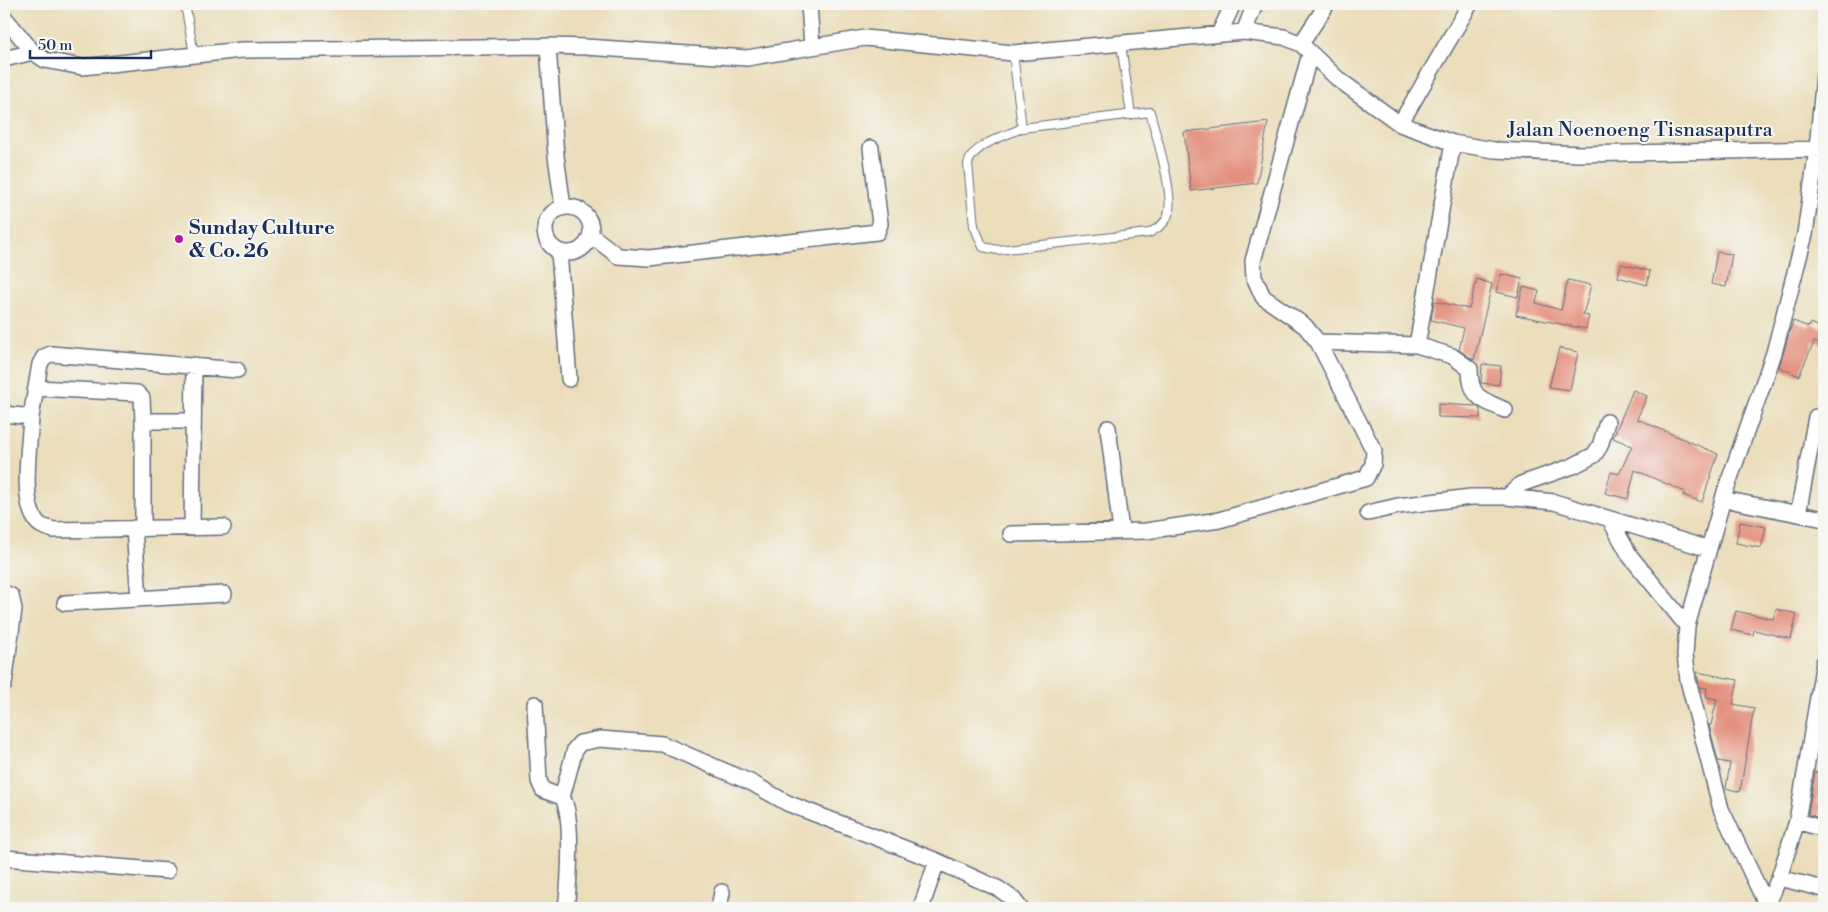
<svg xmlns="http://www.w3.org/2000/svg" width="1828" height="912" viewBox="0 0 1828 912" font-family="'Libre Bodoni',serif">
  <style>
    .building { fill: #e48f7d }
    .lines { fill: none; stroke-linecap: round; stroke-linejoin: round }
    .lane-casing { stroke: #646c7e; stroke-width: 10 }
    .street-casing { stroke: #646c7e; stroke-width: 18 }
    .lane { stroke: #fff; stroke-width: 8 }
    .street { stroke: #fff; stroke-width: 15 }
    .poi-dot { fill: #b5179e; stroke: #f6f6f2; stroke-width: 2 }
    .labels { text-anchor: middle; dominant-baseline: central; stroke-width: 4; stroke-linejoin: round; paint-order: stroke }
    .street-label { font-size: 20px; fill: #1b2f5e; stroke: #f6f6f2 }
    .poi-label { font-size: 20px; font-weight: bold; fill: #1b2f5e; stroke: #f6f6f2; text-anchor: start }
  </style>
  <rect width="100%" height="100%" fill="#f6f6f2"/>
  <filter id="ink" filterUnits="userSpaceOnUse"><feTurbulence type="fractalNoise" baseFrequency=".02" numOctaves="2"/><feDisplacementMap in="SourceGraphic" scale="10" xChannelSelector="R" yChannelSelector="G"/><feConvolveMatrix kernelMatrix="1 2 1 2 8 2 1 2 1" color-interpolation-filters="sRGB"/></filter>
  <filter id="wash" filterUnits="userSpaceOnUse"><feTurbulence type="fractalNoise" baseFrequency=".0096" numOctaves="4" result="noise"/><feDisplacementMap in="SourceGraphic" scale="20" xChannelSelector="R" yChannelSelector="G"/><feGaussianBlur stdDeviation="1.12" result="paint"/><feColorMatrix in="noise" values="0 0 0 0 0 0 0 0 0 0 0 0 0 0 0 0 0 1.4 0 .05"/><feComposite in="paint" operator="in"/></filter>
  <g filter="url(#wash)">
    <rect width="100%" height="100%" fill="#ebddba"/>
    <g id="blocks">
      <path class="building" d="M1268,122l-11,61 -66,8 -7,-59z
        M1717,252l15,2 -6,33 -15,-3z
        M1621,264l29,7 -3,14 -29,-8z
        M1501,274l21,5 -4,18 -22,-5z
        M1477,279l15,5 -18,76 -15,-10 5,-22 -33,-8 3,-19 35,8z
        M1568,280l23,5 -8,30 6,1 -3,13 -70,-14 7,-28 16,4 -3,12 25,7z
        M1793,321l16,6 1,-4 14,6v17l-10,-4 -15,34 -20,-9z
        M1559,348l19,4 -8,38 -21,-3z
        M1482,364l19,2 -2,19 -18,-2z
        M1633,390l14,6 -10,23 81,35 -16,48 -19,-7 2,-3 -50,-22 -7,29 -23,-6 6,-21 8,2 13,-28 -19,-8z
        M1438,404l38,2 4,3v9l-42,-1z
        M1740,522l26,5 -5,21 -25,-5z
        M1776,609l21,5 -6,25 -37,-9 -1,5 -22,-5 5,-19 37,8z
        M1697,672l41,8 -5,24 21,4 -14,84 -14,-4 4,-25 -12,-2 -9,-36h2l6,-26 -11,-2 1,-9 -8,-1z
        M1815,772l9,2 -6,29 4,1 -3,14 -11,-4z"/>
    </g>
  </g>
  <g filter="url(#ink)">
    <use href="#blocks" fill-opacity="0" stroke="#646c7e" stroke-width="1"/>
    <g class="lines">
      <defs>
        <path id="lane" d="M185,4l9,50
          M1121,44l10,71
          M1013,53l9,75 128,-16c6,23 25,83 18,103 -2,9 -12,14 -19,18l-151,17 -15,-3 -9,-21 -6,-62c5,-20 37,-28 54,-36"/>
        <path id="street" d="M809,4l3,43
          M4,17l29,35 12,8 37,7 160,-17 306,-4 38,1 161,11 118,-20 148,15 231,-21 40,5 17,7 37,35 62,45 53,19 41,7 86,4 244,-5
          M1244,32l11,-28
          M1219,34l14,-30
          M1301,44l26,-40
          M548,46l8,110 7,51
          M4,59l29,-7
          M1400,124l70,-120
          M545 230a23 23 0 1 1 46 0a23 23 0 1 1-46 0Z
          M591,235l27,21 31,2 228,-26 3,-8 -9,-76
          M559,252l10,127
          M1318,342l99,3 36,-202
          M1417,345l35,11 18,13c0,29 11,30 35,41
          M36,388l101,5 5,5 1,23h50
          M4,414l27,3 9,-53 4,-7 7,-3 186,16
          M31,417c-1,26 -12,89 8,107 3,3 10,4 14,6l170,-3
          M1108,428l13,103
          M1507,497l14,-13 52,-18 21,-11 6,-9 7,-24
          M1723,499l101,20
          M1368,513l30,-7 73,-9h36l47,5 155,47
          M1798,514l18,-97
          M1610,520l20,36 57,70
          M134,528l5,71
          M143,528v-107
          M192,528l2,-163
          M1011,534l135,-3 73,-11 147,-42 7,-14 1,-13 -56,-109 -13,-16 -42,-29 -9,-20 -1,-16 57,-207
          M4,593l7,3 3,13 -10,75
          M65,603l159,-9
          M535,704l4,77 4,9 19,7c12,17 7,88 4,111
          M562,797l13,-48 5,-6 20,-4 62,5 90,39 35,20 150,58 62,28 14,10 7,9
          M1797,821l27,8
          M4,858l163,13
          M1779,878l45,11
          M1767,906l12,-28 18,-57 27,-159
          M719,908l3,-16
          M921,908l16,-47
          M1768,908l-47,-99 -33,-129 -3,-26 2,-28 38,-134 49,-139 31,-119 12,-85 7,-74"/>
      </defs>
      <use href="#lane" class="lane-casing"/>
      <use href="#street" class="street-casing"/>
      <use href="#lane" class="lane"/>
      <use href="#street" class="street"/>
    </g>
  </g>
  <circle class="poi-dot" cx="179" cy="239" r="5"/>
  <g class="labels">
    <g class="street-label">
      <text x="1640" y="130">Jalan Noenoeng Tisnasaputra</text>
    </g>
    <g class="poi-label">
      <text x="189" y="228">Sunday Culture<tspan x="189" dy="23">&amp; Co. 26</tspan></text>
    </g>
  </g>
  <rect width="1828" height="912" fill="none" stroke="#f6f6f2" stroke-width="20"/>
  <path d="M30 50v8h121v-8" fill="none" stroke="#1b2f5e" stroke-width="2.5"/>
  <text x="38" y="50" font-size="15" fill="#1b2f5e" stroke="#f6f6f2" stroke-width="4" paint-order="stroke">50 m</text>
</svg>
